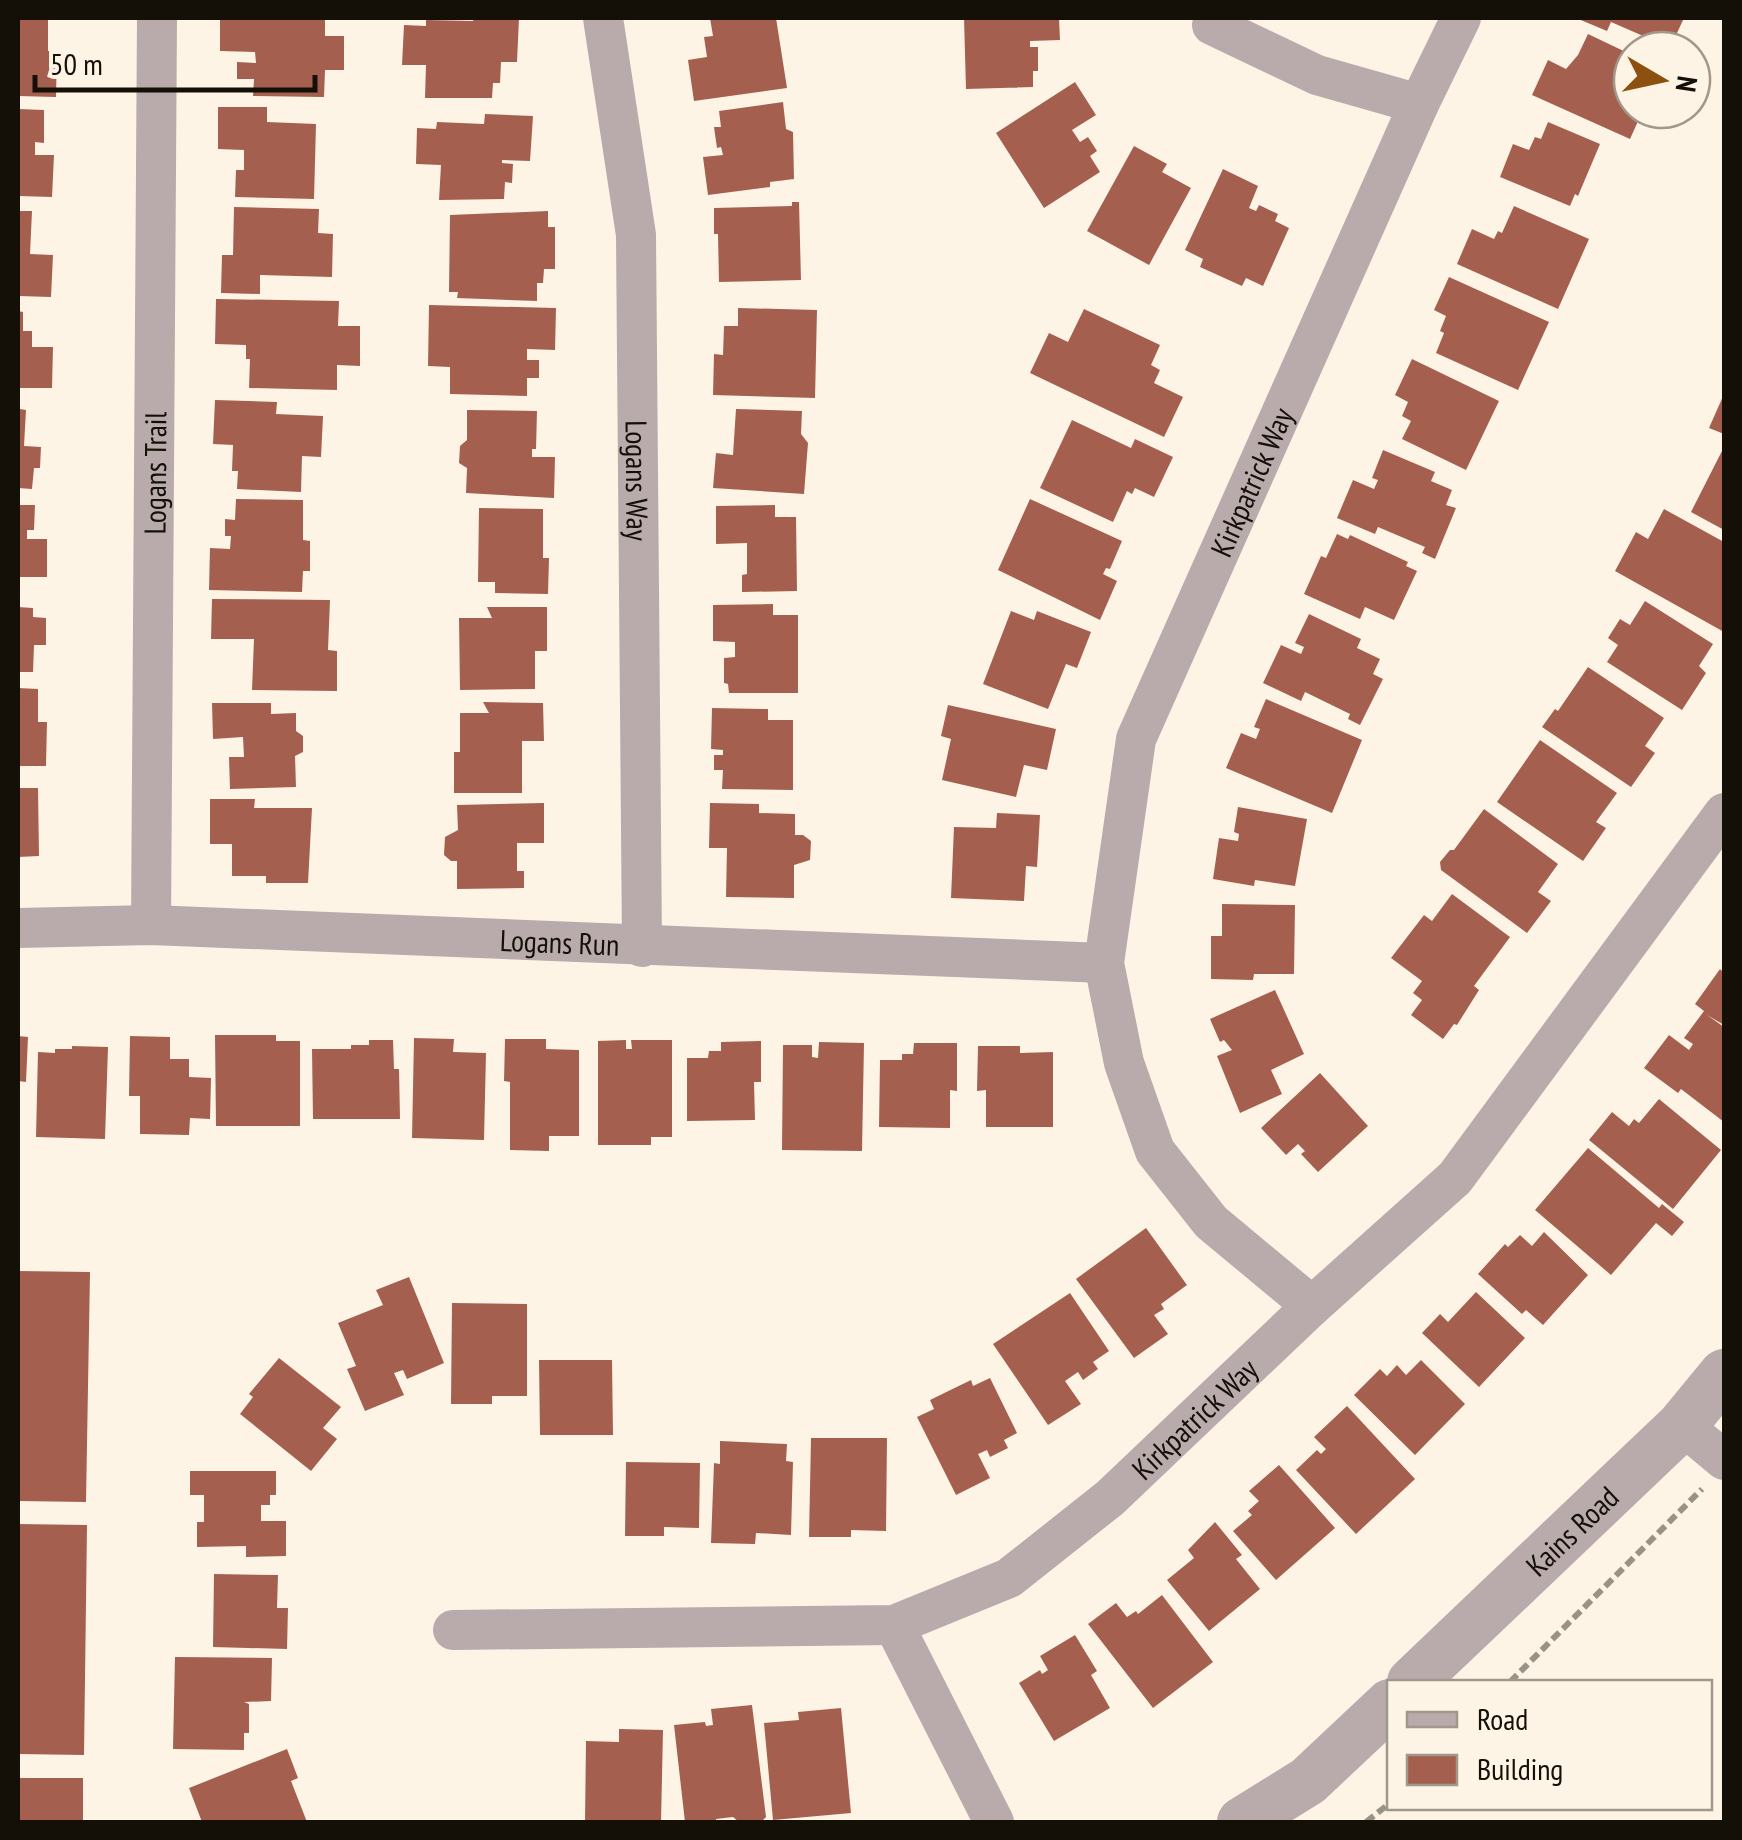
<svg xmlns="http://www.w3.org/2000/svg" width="1742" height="1840" viewBox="0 0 1742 1840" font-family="'PT Sans Narrow',sans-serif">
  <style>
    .building { fill: #a55f4f }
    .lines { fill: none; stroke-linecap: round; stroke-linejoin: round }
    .path { stroke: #999286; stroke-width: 6; stroke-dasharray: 10 5; stroke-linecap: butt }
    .minor { stroke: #b9aaab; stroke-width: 40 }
    .tertiary { stroke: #b9aaab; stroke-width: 50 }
    .labels { text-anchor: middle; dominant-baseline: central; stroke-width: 9; stroke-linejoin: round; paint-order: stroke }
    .street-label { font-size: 30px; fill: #140f07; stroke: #fdf4e5 }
  </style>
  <rect width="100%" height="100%" fill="#fdf4e5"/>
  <path class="building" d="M18,18h30v33h9l-1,46 -38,-1z
    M220,18h105v18h19v34h-19l-1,27 -71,-1 1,-17h-17v-17l19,1 -1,-11 -35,-1z
    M473,18h46l-2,44h-16l-1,21h-7l-1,15h-67l1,-33h-24l2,-40 22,1v-6l47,1z
    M710,18h66l11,70 -93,13 -6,-41 19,-3 -3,-20 9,-1z
    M964,18h95l1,22 -30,1v6h8v24h-5v16l-67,2z
    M1576,18h108l-15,32 -15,-3 3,-5 -46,-20 -4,9z
    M1588,34l44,21v55h11l-13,29 -98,-44 16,-35 18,9 12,-14z
    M1075,82l21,33 -24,15 8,12 8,-5 9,14 -7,5 10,16 -56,36 -48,-75z
    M783,102l3,27 7,3 1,47 -24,3v5l-62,8 -5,-38 20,-2 -2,-8 -4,1 -3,-21h7l-2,-16z
    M218,107h49v15l49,2 -2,75 -79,-2 1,-27h8v-20l-26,-1z
    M18,109l26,1v33l-9,-1v13h19l-2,42 -34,-1z
    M485,114l48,2 -3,45 -28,-1v3l11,1 -1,19 -7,-1 -1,17 -65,1 2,-35 -25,-1 1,-36 19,1 1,-7 47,2z
    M1548,122l52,22 -22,52 -3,-2 -5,12 -70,-29 13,-33 16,6 6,-13 6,2z
    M1134,146l33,18 -5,8 29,16 -42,77 -62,-34z
    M1223,169l35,17 -9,22 7,3 3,-6 19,9 -3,7 14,7 -26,58 -17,-8 -4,8 -42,-19 3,-8 -18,-9z
    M792,202h7l2,78 -82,2 -1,-48h-4v-26l78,-2z
    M1514,206l75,33 -31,70 -101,-45 15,-35 22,10 4,-8 4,2z
    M234,207l85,2 -1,24 15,1 -1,43 -72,-2v19l-39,-1 1,-38h11z
    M18,211h14l-2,43 23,1 -2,42 -33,-1z
    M548,211v16h7v42h-11l-1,14h-6v18l-80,-3 1,-6h-9l1,-77z
    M1449,277l100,45 -31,68 -82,-37 8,-20 -4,-2 6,-15 -12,-6z
    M216,299l123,2 -1,25h22v40l-23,-1v25l-88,-2 1,-29h-4v-14l-31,-1z
    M429,305l127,3 -1,42 -28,-1v11h12v18h-12v18l-77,-2v-27l-22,-1z
    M738,308l79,2 -2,88 -102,-3 1,-41 9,1 1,-29h14z
    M1084,309l76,36 -9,20 9,5 -6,13 29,14 -19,40 -134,-64 19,-40 19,9z
    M18,311l5,1v19h9v16h21l-1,41h-34z
    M1412,359l87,42 -33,69 -64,-31 9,-18 -9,-5 6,-14 -13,-7z
    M1724,394v40l-15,-6z
    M215,400l62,2 -1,12 47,2 -2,41 -19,-1 -1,36 -64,-3 1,-18h-6l1,-26 -20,-1z
    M20,409l6,1 -2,36 17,1 -1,21h-6l-2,21 -14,-1v-75z
    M736,409l66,2 -1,23 7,9 -4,51 -91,-6 3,-35 17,2z
    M467,410l70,1 -1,38h-4v8h23l-1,41 -88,-5 1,-25 -8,-5 1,-17 7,-6z
    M1072,420l59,28 4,-9 38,18 -19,40 -19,-9 -3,6 -5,-3 -14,31 -73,-34z
    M1724,447v83l-33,-18z
    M1383,450l52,22 -4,9 21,9 -6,15 10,3 -21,51 -13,-6 3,-6 -47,-20 -3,7 -38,-16 16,-38 21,9 4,-9 -6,-2z
    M236,499l67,1v40l7,1v30h-7l-1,21 -93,-2 1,-42 20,1 1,-13h-6v-17l10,1z
    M1030,499l92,42 -12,28 -4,-1 -3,6 14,7 -17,39 -102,-50z
    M18,505h17l-1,25h-7v9h20v38h-29z
    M775,505v12h21l1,74 -55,1v-17l5,-1v-31l-31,1v-38z
    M479,508l64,1v49h6l-1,36 -53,-1v-11h-17z
    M1664,509l60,33v90l-109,-61 21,-39 12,7z
    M1337,534l11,5 2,-4 58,27 -2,4 11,5 -23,49 -29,-13 -5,12 -56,-25 17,-38 5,2z
    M212,599l118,1 -2,50 9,1v40l-85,-1 2,-51h-43z
    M1645,601l68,43 -14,22 7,7 -24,37 -75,-48 11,-17 -10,-7 12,-19 10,6z
    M773,604v11h25v78h-69l-1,-9 -4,-1v-25l11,-1v-15l-22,-1v-36z
    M18,607l15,1v9l13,1v27h-12l-1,27h-15z
    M487,607h60v44h-12v38l-75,1 -1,-72h33z
    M1011,611l23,9 3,-9 54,21 -14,36 -11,-4 -18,45 -65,-25z
    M1309,614l52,25 -4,9 23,11 -7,15 10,5 -23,46 -12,-6 2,-5 -45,-22 -4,9 -38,-18 18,-38 20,9 3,-7 -9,-4z
    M1588,667l76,51 -19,28 10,7 -24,34 -89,-60 13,-18 3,2z
    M18,688l20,1v33h9l-1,44h-28z
    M1266,699l96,41 -30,73 -106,-45 15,-35 15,6 4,-10 -6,-2z
    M483,702l60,1 1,38h-22v52h-68v-41h6v-39h29z
    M212,703h59v11l25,-1v18l7,5v16l-8,4 1,31 -66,2 -1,-32h15l-1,-20 -30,2z
    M948,705l108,24 -9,41 -23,-5 -8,32 -74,-17 9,-41 -10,-3z
    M712,708l56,1v11h25v70l-71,-1 1,-19h-9v-15h9v-5l-12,-1z
    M1540,740l77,53 -21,29 10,6 -23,33 -86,-59z
    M18,788h20l1,68 -21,1z
    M210,799h45l-1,9h58l-4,75h-42v-7h-34v-32h-22z
    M544,803v40h-27v28h7v17l-67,1v-28h-6l-7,-6 1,-18 13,-7 -1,-25z
    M710,803l49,1v9l36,1v21h8l8,6 -1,19 -16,5v33l-68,-1 1,-49h-18z
    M1238,807l69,12 -12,67 -40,-6 -1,6 -41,-7 6,-41 19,3 1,-7 -5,-2z
    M1484,809l74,55 -20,28 13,9 -24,32 -86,-63 -1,-8 10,-12h4z
    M997,813l43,2 -3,52 -11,-1 -2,35 -73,-3 3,-71 42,1z
    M1452,894l58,43 -36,49 5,4 -22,35 -3,-1 -11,15 -32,-24 11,-15 -9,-7 9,-12 -31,-23 33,-43 8,6z
    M1222,904l73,1 -1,69h-40l-1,6 -42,-1v-43h11z
    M1720,969l4,4v52l-17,-10 17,12v95l-43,-33 -3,4 -34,-25 25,-33 20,15 4,-6 -9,-6 20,-27 -9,-7z
    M1275,990l29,64 -33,16 11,24 -42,19 -23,-57 15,-6 -8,-10 -4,2 -10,-23z
    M215,1035h61v6h24v85h-84z
    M18,1036l10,1 -2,45 -8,-1z
    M130,1036l40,1v22h19v18l22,1 -1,41 -20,-1 -1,17 -49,-1v-38h-11z
    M414,1038l40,1 -1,13 33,1 -2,87 -72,-2z
    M505,1039h41v10l33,1v86h-30v15l-39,-1v-68l-6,-1z
    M369,1040h24l1,29h5l1,50h-87l-1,-70h39v-4h18z
    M626,1040v9h6l-1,-9h41v97h-21v8h-53v-104z
    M761,1041v41h-7l1,38 -68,1v-63h21l1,-7h12v-9z
    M819,1042l45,1 -2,108 -80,-1 1,-105h29v12l6,1z
    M914,1043h43v48l-7,-1v38l-71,-1 1,-67h22v-6h11z
    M72,1046l36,1 -3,92 -69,-2 2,-85 17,1v-4h17z
    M978,1046h42v7l33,-1v75h-67v-37l-9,1z
    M1320,1073l48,53 -50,46 -17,-18 4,-3 -7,-7 -12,11 -25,-27z
    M1659,1099l62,51 -48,59 -84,-69 23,-28 17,14 5,-7 5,4z
    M1588,1148l71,60 3,-4 22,18 -12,14 -16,-13 -45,52 -76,-65z
    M1146,1228l41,57 -26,19 3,5 -10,6 14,19 -34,24 -58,-79z
    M1544,1232l44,43 -45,50 -17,-15 -4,4 -44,-40 27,-30 3,3 12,-12 12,11z
    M18,1271l72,1 -4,230 -68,-1z
    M409,1277l35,86 -37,16 -4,-9 -9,3 10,22 -39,16 -18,-42 9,-3 -18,-43 45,-18 -7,-15z
    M1476,1292l49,46 -46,49 -57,-54 18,-19 8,8z
    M1070,1293l39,58 -16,11 5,7 -15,11 -5,-8 -13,9 16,23 -33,21 -55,-81z
    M452,1303l75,1v92h-35v8h-41z
    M279,1358l62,49 -18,21 14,11 -26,32 -71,-57 13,-17 -4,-3z
    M539,1360h73l1,75h-73z
    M1421,1360l44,44 -50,51 -61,-60 26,-26 7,7 10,-11 9,10z
    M990,1378l27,55 -13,7 4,8 -18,9 -3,-7 -9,4 12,24 -34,17 -39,-78 17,-8 -4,-9 41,-20 2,6z
    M1347,1406l68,73 -59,55 -60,-64 21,-20 4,4 5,-5 -12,-12z
    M811,1438h76l-1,93 -35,-1v7h-42z
    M720,1441l67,3 -1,17 7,1 -2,73 -35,-2 -1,11 -44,-1 3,-80 6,1z
    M626,1462l74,1 -1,65 -35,-1v9h-39z
    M1279,1465l56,63 -59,52 -43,-49 19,-16 -4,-4 11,-10 -10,-10z
    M190,1471h86v24h-6v10h-9v16h25v35l-40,1v-11l-49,1v-25h7v-27h-14z
    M1215,1522l27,33 -6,4 24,30 -51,42 -42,-51 27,-22 -6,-8z
    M18,1524l69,1 -3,230 -66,-1z
    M214,1574l64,1 -1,33h11l-1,41 -74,-2z
    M1162,1595l51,67 -60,46 -65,-84 28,-21 11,14 9,-6 2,3z
    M1075,1635l22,36 -6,4 19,33 -56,33 -35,-58 21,-13 2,4 6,-4 -8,-14z
    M175,1657l97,1 -1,43 -27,1 5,2v29h-5v17l-71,-1z
    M752,1705l14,112 -5,5h-22l-6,-5 -17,2v3h-31l-11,-97 31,-3 1,4 7,-1 -2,-16z
    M841,1708l10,105 -78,7 -9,-97 35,-3 -1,-8z
    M619,1729l44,1 -2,92h-76l1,-81 33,1z
    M287,1749l11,29 -7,3 16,41h-105l-13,-34z
    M18,1778h65v44h-65z"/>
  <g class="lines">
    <path class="path" d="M1510,1682l192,-193
      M1366,1822l24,-19"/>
    <g class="minor">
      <path id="s1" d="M603,18l33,217 6,712"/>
      <path d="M1212,25l105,50 102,29"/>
      <path id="s2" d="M151,925l6,-907"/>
      <path id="s3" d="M18,928l133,-3 953,38"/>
      <path id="s4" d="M1312,1306l-101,-84 -56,-71 -31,-88 -20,-100 32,-224 283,-635 42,-86"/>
      <path d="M1682,1425l42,35"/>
      <path d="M894,1625l100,197"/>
      <path id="s5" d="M453,1630l441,-5 115,-47 101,-80 202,-192 143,-128 269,-365"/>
    </g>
    <g class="tertiary">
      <path id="s6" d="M1412,1682l270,-257 42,-51"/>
      <path d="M1242,1822l66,-41 82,-77"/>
    </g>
  </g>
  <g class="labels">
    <g class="street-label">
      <text stroke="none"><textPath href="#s2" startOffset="452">Logans Trail</textPath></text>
      <text stroke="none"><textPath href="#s1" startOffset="465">Logans Way</textPath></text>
      <text stroke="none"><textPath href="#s4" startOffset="925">Kirkpatrick Way</textPath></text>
      <text stroke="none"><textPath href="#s3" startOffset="542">Logans Run</textPath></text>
      <text stroke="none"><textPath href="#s5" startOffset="810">Kirkpatrick Way</textPath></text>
      <text stroke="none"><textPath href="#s6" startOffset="220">Kains Road</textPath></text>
    </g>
  </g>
  <rect width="1742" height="1840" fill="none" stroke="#140f07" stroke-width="40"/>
  <rect x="1387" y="1680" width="325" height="130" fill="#fdf4e5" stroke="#a0988c" stroke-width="2.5"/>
  <rect x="1407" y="1712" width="50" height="15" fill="#b9aaab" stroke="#a0988c" stroke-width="2.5"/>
  <text x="1477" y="1730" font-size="30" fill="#140f07">Road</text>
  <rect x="1407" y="1755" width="50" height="30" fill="#a55f4f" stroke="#a0988c" stroke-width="2.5"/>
  <text x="1477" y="1780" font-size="30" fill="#140f07">Building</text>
  <g transform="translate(1662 80) rotate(99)"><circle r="48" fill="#fdf4e5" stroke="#a0988c" stroke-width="2.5"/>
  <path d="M0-8L18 38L0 25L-18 38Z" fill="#8c510e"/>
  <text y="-15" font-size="28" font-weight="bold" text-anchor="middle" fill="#140f07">N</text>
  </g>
  <path d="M35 75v15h280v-15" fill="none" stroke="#140f07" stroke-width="5"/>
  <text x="50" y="75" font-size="30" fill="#140f07" stroke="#fdf4e5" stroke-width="8" paint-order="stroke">50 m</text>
</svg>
